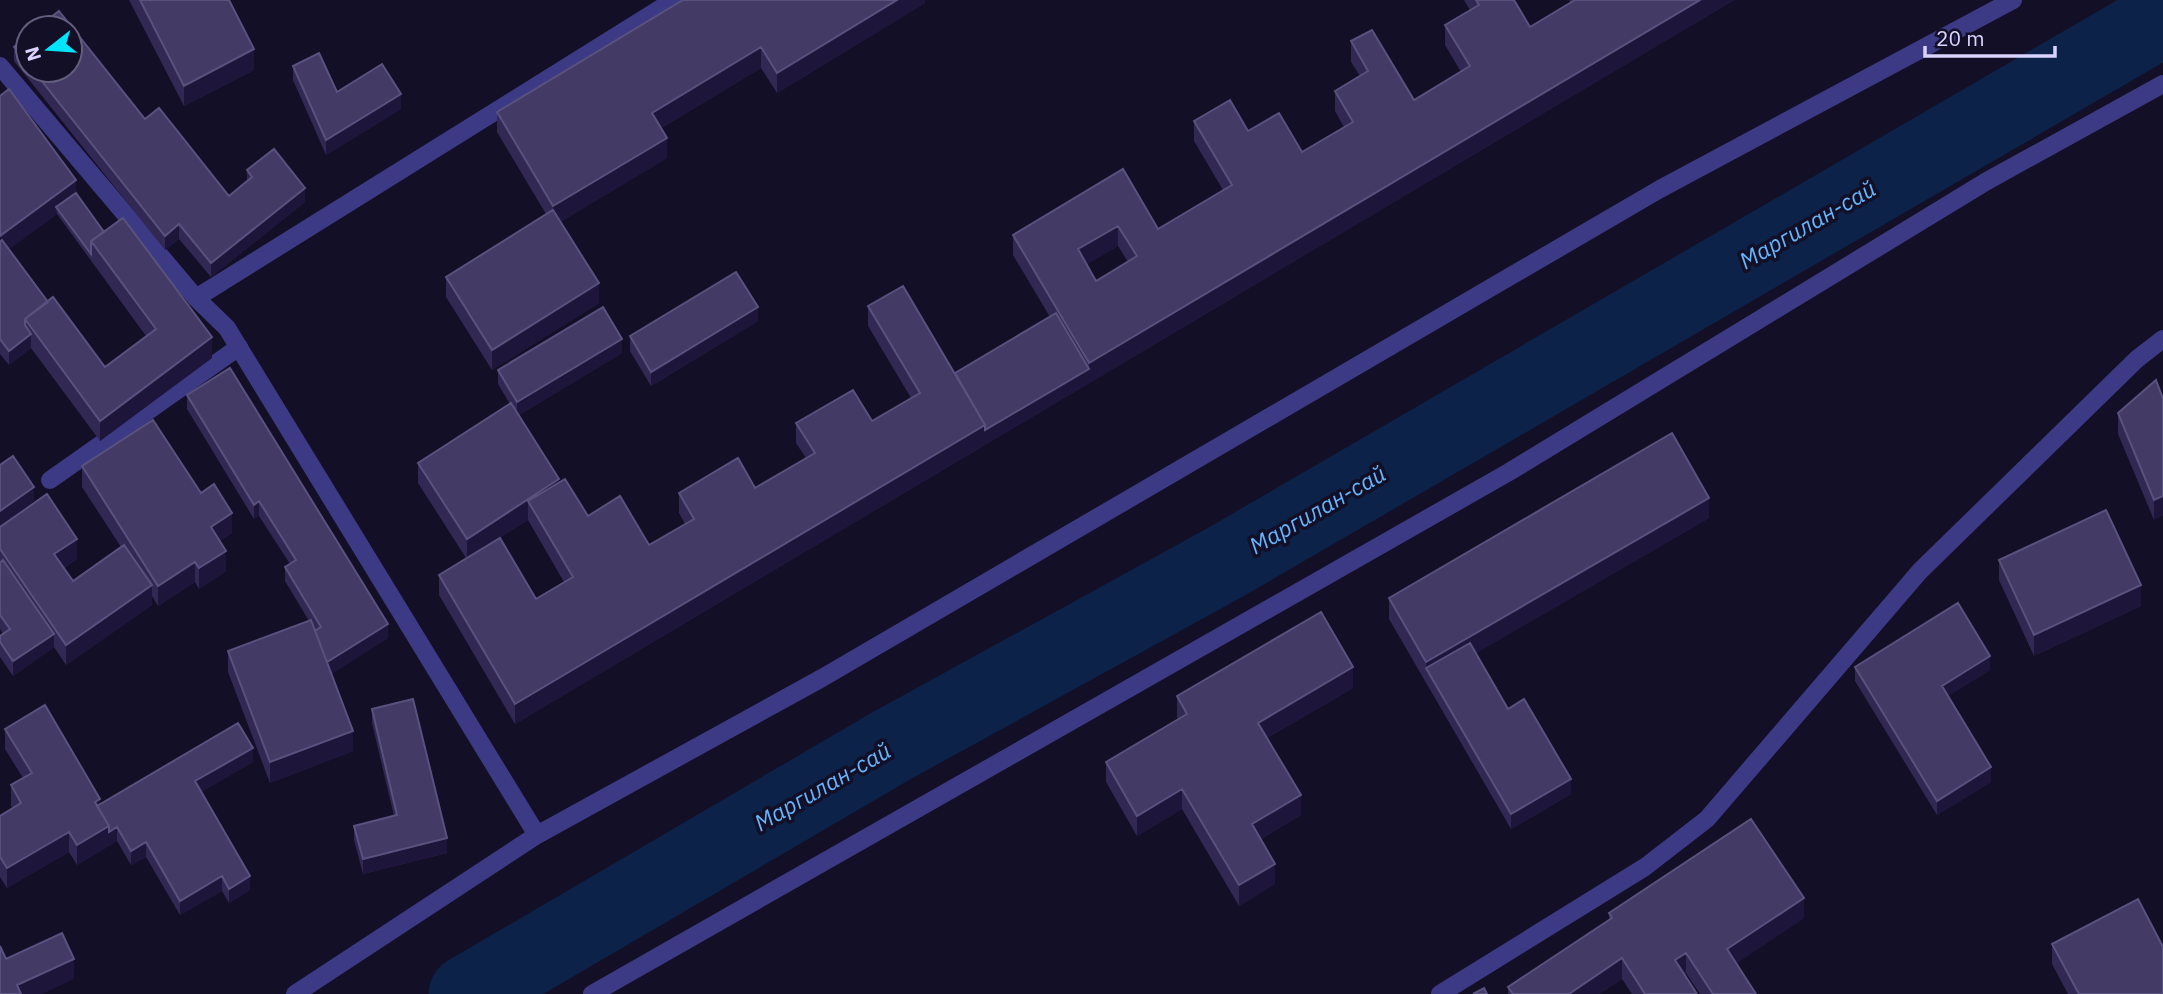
<svg xmlns="http://www.w3.org/2000/svg" width="2163" height="994" viewBox="0 0 2163 994" font-family="'IBM Plex Sans',sans-serif">
  <style>
    .lines { fill: none; stroke-linecap: round; stroke-linejoin: round }
    .river { stroke: #0c2248; stroke-width: 77 }
    .service { stroke: #3d3a85; stroke-width: 18 }
    .minor { stroke: #3d3a85; stroke-width: 18 }
    .wall { fill: #312854; fill-rule: evenodd }
    .shaded-wall { fill: #1d163a }
    .building { fill: #433a66; stroke: #5a527e; stroke-width: 2; fill-rule: evenodd }
    .labels { text-anchor: middle; dominant-baseline: central; stroke-width: 7; stroke-linejoin: round; paint-order: stroke }
    .water-label { font-size: 23px; font-style: italic; fill: #62b6ff; stroke: #130f26 }
  </style>
  <rect width="100%" height="100%" fill="#130f26"/>
  <g class="lines">
    <path class="river" d="M467,994l424,-248 333,-183 939,-545"/>
    <path class="service" d="M50,480l189,-133"/>
    <path class="minor" d="M0,66l196,232 31,30 310,507
      M196,298l478,-298
      M295,994l242,-159 285,-157 838,-489 353,-189
      M592,994l917,-522 478,-291 176,-97
      M1440,994l205,-127 62,-48 213,-248 217,-212 26,-20"/>
  </g>
  <path class="wall" d="M129,0h100l25,70 -70,36z
    M925,0v3l-148,90 -16,-25 -100,60 6,30 -107,64 39,81 -107,67 -46,-73v-20l100,-63 -49,-82v-20z
    M1464,0h50l16,27 41,-24 -2,-3h165l-1219,724 -76,-129v-20l27,-17 -48,-75v-20l92,-59 -12,-20v-14l124,-17 -103,62 40,67 29,34 61,29 36,-21 -6,-11v-20l76,-5 51,-30 -10,-15v-20l76,-2 39,-23 -43,-72v-20l87,67 95,-56 -37,-62v-20l110,-66 35,60 65,-39 -29,-49v-20l54,10 54,21 42,-25 -9,-16v-20l25,-15 -9,-14v-21l63,59 47,-28 -16,-27v-20l25,-15zM1118,246l10,16 -32,19 -9,-17zM528,520l36,62 -28,17 -54,-50z
    M28,36v34h42l75,49 84,77 18,-14v-12l58,32 -94,75 -32,-38 -14,11 -151,-189v-14z
    M293,66l44,26 64,17 -75,46 -33,-75z
    M0,96l76,97 28,39 108,126 -112,83 -69,-93 -22,17 -9,-11zM57,214l89,122 -41,31 -57,-65 -39,-53z
    M758,321l-107,65 -21,-35v-15z
    M2156,380l-2,140 -36,-86v-21z
    M187,395l201,243 -57,36 22,77 -83,32 -42,-111v-21l81,-30 -24,-40v-14l5,-3 -31,-48 -5,3 -67,-110z
    M82,466l119,27 31,40 -12,8 6,30 -27,18 -4,-7 -37,24 -6,-10v9l-86,60 -12,-18 -41,29 -13,-19v-21l3,-2 -3,-5v-102l77,32 -13,9 9,13 48,-34 -39,-60z
    M1709,518l-233,135 32,56 63,85 -60,35 -122,-210v-21z
    M1999,560l142,46 -107,50 -35,-76z
    M1855,667l135,3 -42,26 43,86 -54,33 -82,-134z
    M1353,688l-86,50 34,77 -40,24 14,45 -36,22 -57,-97 -45,27 -31,-54v-20l73,-43 -2,-2v-21z
    M372,709l75,144 -84,21 -9,-34v-14l40,-10 -22,-93z
    M5,729l95,75 153,-42 -52,30 49,98 -21,13 -7,-12 -42,24 -34,-58 -15,8 -14,-24 -40,24 -8,-13 -62,36 -7,-11v-61l12,-8 -1,-2v-21l12,-7 -18,-29z
    M1609,913l195,5 -68,45 20,31h-56l-14,-21 -2,2 13,19h-65l-10,-15 -23,15h-91v-7l101,-67z
    M2052,944l111,50h-95l-16,-30z"/>
  <path class="shaded-wall" d="M897,0h28v3l-148,90v-20z
    M1700,0h34l-1219,724v-20l470,-279 104,-56v-6z
    M761,47v21l-109,65v-20z
    M254,49v21l-70,36v-20z
    M401,94v15l-75,46v-15z
    M667,138v20l-114,68v-20z
    M76,180v20l-20,7 1,7 -57,42v-20z
    M305,188v14l-94,75v-14z
    M179,224v15l-14,11v-14z
    M1118,226v20l-40,24v-21z
    M599,283v20l-107,67v-20z
    M758,307v14l-107,65v-14z
    M31,334v14l-22,17v-14z
    M212,337v21l-112,83v-20z
    M622,339v14l-105,63v-14z
    M559,479v21l-31,1v19l-61,39v-20z
    M34,487v14l-34,25v-15z
    M2163,496v20l-9,4v-20z
    M1709,498v20l-277,161 -6,-11v-6z
    M259,501v15l-5,3v-14z
    M232,513v20l-21,14v-20z
    M77,539v20l-23,15v-20z
    M226,551v20l-27,18v-21z
    M195,562v20l-37,24v-20z
    M152,585v20l-86,60v-20z
    M2141,585v21l-107,50v-21z
    M388,624v14l-63,40v-15z
    M54,634v14l-41,28v-15z
    M1990,656v14l-48,30v-14z
    M1353,667v21l-95,55v-20z
    M353,731v20l-83,32v-21z
    M253,748v14l-58,34v-15z
    M1991,767v15l-54,33v-14z
    M1571,779v15l-60,35v-15z
    M1182,789v20l-45,27v-20z
    M1301,795v20l-49,29v-20z
    M100,799v17l-5,-14z
    M109,826l8,1v14l-40,24v-20z
    M69,832v20l-62,36v-20z
    M447,838v15l-84,21v-15z
    M146,842v15l-15,8v-14z
    M1275,864v20l-36,22v-21z
    M222,876v15l-42,24v-14z
    M250,876v14l-21,13v-14z
    M1804,898v20l-77,52v-21z
    M1686,953v20l-11,8v-21z
    M1622,958v21l-23,15h-30z
    M74,959v20l-32,15h-25v-9z"/>
  <path class="building" d="M140,0h89l25,49 -70,37z
    M683,0h214l-120,73 -16,-26 -109,66 15,25 -114,68 -56,-94z
    M1476,0h38l16,27 45,-27h125l-611,363 -76,-128 110,-66 35,60 74,-44 -38,-64 36,-21 18,31 31,-18 23,39 51,-30 -18,-31 33,-20 -17,-30 21,-11 42,70 56,-34 -25,-41 34,-20zM1118,226l19,30 -41,25 -18,-32z
    M59,11l86,108 14,-11 70,88 23,-19 -5,-7 27,-21 31,39 -94,75 -32,-39 -14,12 -132,-166h37v-42h-33z
    M28,36v28l-14,-17z
    M319,53l18,39 45,-28 19,30 -75,46 -33,-74z
    M9,89l67,91 -76,56v-140z
    M76,193l28,39 -13,9v13l-35,-47z
    M553,210l46,73 -107,67 -46,-73z
    M123,218l89,119 -112,84 -75,-102 28,-22 52,70 51,-38 -65,-88z
    M2,240l46,62 -23,17v6l6,9 -22,17 -9,-12v-97z
    M736,272l22,35 -107,65 -21,-36z
    M903,286l82,139 -470,279 -76,-129 61,-37 36,61 37,-22 -45,-76 37,-22 23,37 32,-20 29,49 45,-26 -15,-26 59,-35 17,30 60,-35 -19,-30 57,-33 19,31 48,-28 -52,-87z
    M603,307l19,32 -105,63 -19,-32z
    M1056,313l33,56 -104,61v-5l-30,-52z
    M230,368l158,256 -61,38 -12,-31 6,-4 -36,-60 11,-7 -37,-59 -5,4 -67,-110z
    M2156,380l7,19v97l-9,4 -36,-87z
    M511,403l48,76 -92,60 -49,-76z
    M153,420l48,73 13,-9 18,29 -21,14 15,24 -27,17 -4,-6 -37,24 -76,-120z
    M1672,433l37,65 -283,164 -37,-64z
    M13,456l21,31 -34,24v-46z
    M47,494l30,45 -23,15 19,27 51,-36 28,40 -86,60 -66,-96v-22z
    M2106,510l35,75 -107,50 -35,-75z
    M3,560l51,74 -41,27 -13,-19v-6l10,-7 -10,-14v-52z
    M1958,603l32,53 -48,30 49,81 -54,34 -82,-134z
    M1321,612l32,55 -95,56 43,72 -49,29 23,40 -36,21 -57,-96 -45,27 -31,-54 81,-48 -10,-18z
    M311,620l42,111 -83,31 -42,-111z
    M1470,643l38,66 16,-10 47,80 -60,35 -85,-146z
    M413,699l34,139 -84,21 -9,-33 43,-11 -25,-106z
    M45,705l55,94 -5,3 14,24 -32,19 -8,-13 -62,36 -7,-11v-41l21,-13 -10,-18 21,-12 -27,-44z
    M238,723l15,25 -58,33 55,95 -21,13 -7,-13 -42,25 -34,-59 -15,9 -14,-24 -8,5v-6l-12,-20z
    M1751,819l53,79 -77,51 29,45h-43l-27,-41 -11,7 22,34h-52l-23,-36 -53,36h-56l-5,-7 104,-69 -3,-5z
    M2138,899l25,48v47h-84l-27,-50z
    M62,933l12,26 -57,26 4,9h-21v-48l6,13z
    M1484,988l3,6h-14z"/>
  <g class="labels">
    <g class="water-label">
      <text transform="translate(1807 224) rotate(-30)">Маргилан-сай</text>
      <text transform="translate(1317 509) rotate(-30)">Маргилан-сай</text>
      <text transform="translate(822 786) rotate(-30)">Маргилан-сай</text>
    </g>
  </g>
  <g transform="translate(49 49) rotate(253)"><circle r="33" fill="#130f26" stroke="#625e7d" stroke-width="2"/>
  <path d="M0-5L12 26L0 18L-12 26Z" fill="#00e5ff"/>
  <text y="-10" font-size="19" font-weight="bold" text-anchor="middle" fill="#d9d4ff">N</text>
  </g>
  <path d="M1925 46v10h130v-10" fill="none" stroke="#d9d4ff" stroke-width="3.5"/>
  <text x="1936" y="46" font-size="21" fill="#d9d4ff" stroke="#130f26" stroke-width="5" paint-order="stroke">20 m</text>
</svg>
